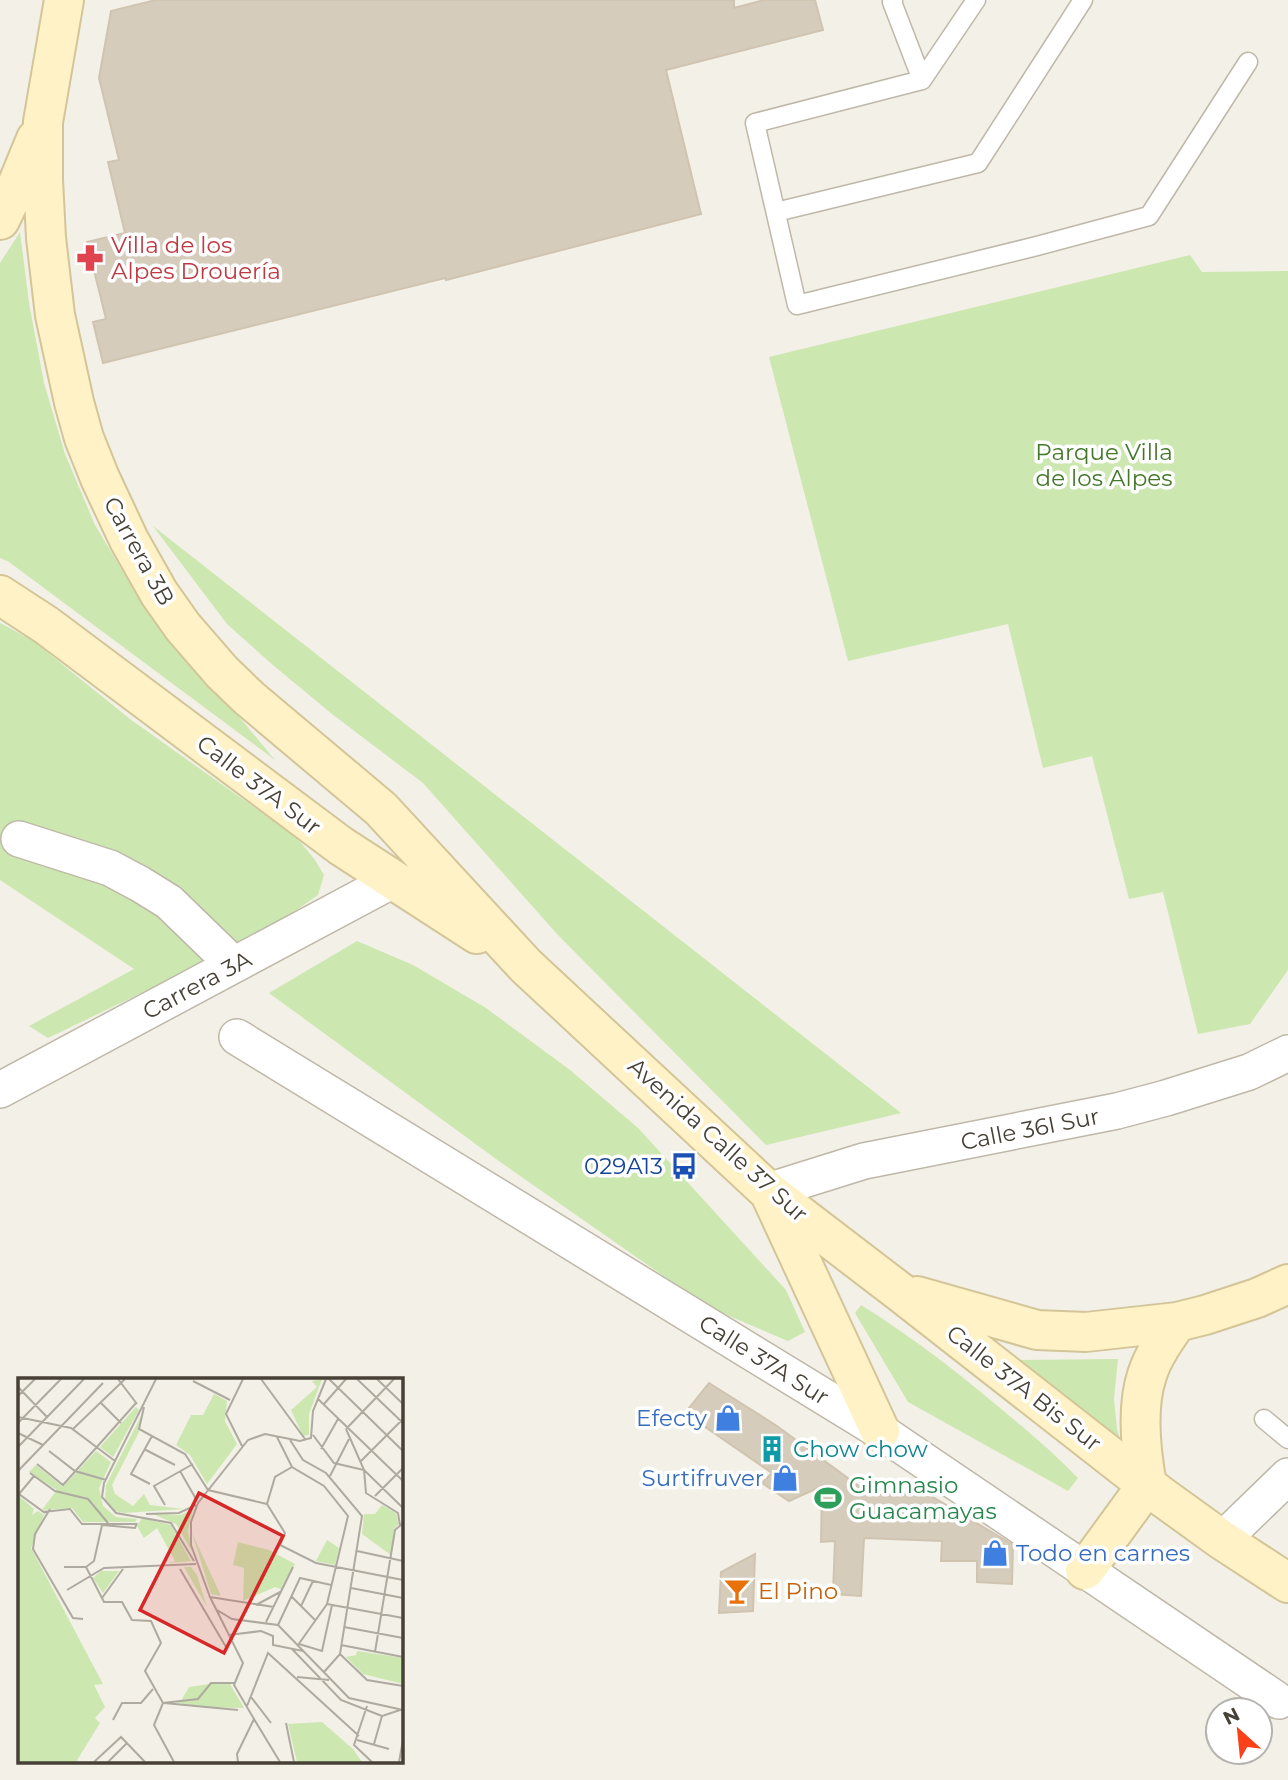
<svg xmlns="http://www.w3.org/2000/svg" width="1288" height="1780" viewBox="0 0 1288 1780" font-family="Montserrat,sans-serif">
  <style>
    .green { fill: #cce7b0 }
    .building { fill: #d5ccbc; stroke: #d0c4b0; stroke-width: 2 }
    .lines { fill: none; stroke-linecap: round; stroke-linejoin: round }
    .lane-casing { stroke: #bfb8a9; stroke-width: 21 }
    .street-casing { stroke: #bfb8a9; stroke-width: 38 }
    .secondary-casing { stroke: #d3c597; stroke-width: 42 }
    .lane { stroke: #fff; stroke-width: 18 }
    .street { stroke: #fff; stroke-width: 35 }
    .secondary { stroke: #fef2c6; stroke-width: 38 }
    .labels { text-anchor: middle; dominant-baseline: central; stroke-width: 7; stroke-linejoin: round; paint-order: stroke }
    .health-label { font-size: 23px; fill: #be3a42; stroke: #fff; text-anchor: start }
    .park-label { font-size: 23px; fill: #447829; stroke: #fff }
    .street-label { font-size: 23px; fill: #464036; stroke: #fff }
    .transit-label { font-size: 23px; fill: #164399; stroke: #fff; text-anchor: end }
    .shop-label { font-size: 23px; fill: #366cbe; stroke: #fff; text-anchor: end }
    .culture-label { font-size: 23px; fill: #0d838f; stroke: #fff; text-anchor: start }
    .leisure-label { font-size: 23px; fill: #27864d; stroke: #fff; text-anchor: start }
    .food-label { font-size: 23px; fill: #c56008; stroke: #fff; text-anchor: start }
    .inset-road { fill: none; stroke: #aeaaa0; stroke-width: 2 }
    .view { fill: #d62828; fill-opacity: 0.15; stroke: #d62828; stroke-width: 3.5 }
    .inset-edge { fill: none; stroke: #464036; stroke-width: 3.5 }
  </style>
  <rect width="100%" height="100%" fill="#f3f0e7"/>
  <path class="green" d="M20,232l9,71 15,80 21,71 30,71 40,67 140,168 -266,-198 -9,-4v-295z
    M1190,255l12,17 86,-1v699l-38,54 -52,10 -35,-142 -34,7 -37,-143 -49,12 -35,-144 -160,37 -79,-304z
    M153,526l748,587 -135,32 -209,-211 -134,-151 -91,-69 -58,-48 -47,-42z
    M0,623l32,17 98,79 167,119 18,22 9,15 -6,20 -39,27 -121,63 -110,53 -19,-12 105,-57 -134,-89z
    M357,941l56,24 73,43 84,62 68,58 148,162 19,42 -17,9 -80,-34 -205,-143 -234,-171z
    M861,1305c48,30 90,62 133,98 29,24 58,48 84,75l-10,13 -160,-89 -53,-89z
    M1118,1359l-4,40 3,30 6,23 -115,-92z"/>
  <path class="building" d="M156,0h578v8l30,-8h51l8,30 -157,40 35,144 -255,66 -1,-2 -342,85 -10,-41 13,-3 -19,-77 38,-9 -17,-71 11,-2 -20,-82 12,-67z
    M709,1383l68,43 94,69 55,-2 79,47 8,5 -1,39 -35,-2v-21h-36l1,-20 -78,-3 -3,58 -28,-2 2,-53 -14,1 1,-56 -33,15 -27,-18 10,-10 -87,-60z
    M755,1554l-2,57 -34,2 2,-41z"/>
  <g class="lines">
    <defs>
      <path id="lane" d="M893,0l-1,2 30,78
        M976,0l-54,80 -167,43 42,182 240,-59 112,-30 99,-154
        M776,212l202,-49 105,-163
        M1264,1419l24,20"/>
      <path id="street" d="M19,839l91,29 30,16 29,18 65,63
        M237,1037l643,394 399,270
        M0,1090l393,-210
        M768,1191l96,-30 253,-50 49,-13 83,-26 39,-19
        M1222,1540l66,-64"/>
      <path id="secondary" d="M64,0l-21,122v58l3,58 9,77 19,87 10,36 16,40 29,62 30,53 24,34 39,45 27,26 132,111 145,157 242,225 132,101 261,204 61,44 66,43
        M0,220l17,-35 19,-46
        M0,595l46,30 295,221 136,88
        M771,1196l109,235
        M917,1296l120,34 49,2 91,-10 28,-7 52,-17 31,-14
        M1085,1570l62,-85c-6,-33 -11,-77 0,-110 6,-19 18,-36 30,-53"/>
    </defs>
    <use href="#lane" class="lane-casing"/>
    <use href="#street" class="street-casing"/>
    <use href="#secondary" class="secondary-casing"/>
    <use href="#lane" class="lane"/>
    <use href="#street" class="street"/>
    <use href="#secondary" class="secondary"/>
  </g>
  <defs>
    <symbol id="pharmacy-bare" viewBox="-9 -9 18 18"><path d="M-2-6h4v4h4v4h-4v4h-4v-4h-4v-4h4Z" fill="#e0444e" stroke="#fff" stroke-width="2.5" paint-order="stroke"/></symbol>
    <symbol id="bus-bare" viewBox="-9 -9 18 18"><path d="M-5-6H5V4H4V6H2V4H-2V6H-4V4H-5ZM-3.5-4V0h7V-4ZM-3.5 1.2v1.5H-2V1.2ZM2 1.2v1.5H3.5V1.2Z" fill="#1a4fb4" stroke="#fff" stroke-width="2.5" paint-order="stroke"/></symbol>
    <symbol id="shop-bare" viewBox="-9 -9 18 18"><path d="M-5-2.5h2.3a2.7 3.5 0 0 1 5.4 0H5L5.5 6h-11ZM-1.5-2.5h3a1.5 2.3 0 0 0-3 0Z" fill="#3f7fe0" stroke="#fff" stroke-width="2.5" paint-order="stroke"/></symbol>
    <symbol id="building-bare" viewBox="-9 -9 18 18"><path d="M-4-6H4V6H1V3H-1V6H-4ZM-2.5-4.3h1.7v1.8h-1.7ZM.8-4.3h1.7v1.8H.8ZM-2.5-1h1.7V.8h-1.7ZM.8-1h1.7V.8H.8Z" fill="#0f9aa8" stroke="#fff" stroke-width="2.5" paint-order="stroke"/></symbol>
    <symbol id="stadium-bare" viewBox="-9 -9 18 18"><path d="M0-5a6.5 5 0 1 0 0 10a6.5 5 0 1 0 0-10ZM-3.5-1.8h7v3.6h-7Z" fill="#2e9e5b" stroke="#fff" stroke-width="2.5" paint-order="stroke"/></symbol>
    <symbol id="bar-bare" viewBox="-9 -9 18 18"><path d="M-6-5H6L.8 .8V4.5H3.5V6h-7V4.5H-.8V.8Z" fill="#e8710a" stroke="#fff" stroke-width="2.5" paint-order="stroke"/></symbol>
  </defs>
  <g fill-rule="evenodd">
    <use href="#pharmacy-bare" x="71" y="239" width="38" height="38"/>
    <use href="#bus-bare" x="665" y="1147" width="38" height="38"/>
    <use href="#shop-bare" x="709" y="1399" width="38" height="38"/>
    <use href="#building-bare" x="753" y="1430" width="38" height="38"/>
    <use href="#shop-bare" x="766" y="1459" width="38" height="38"/>
    <use href="#stadium-bare" x="809" y="1479" width="38" height="38"/>
    <use href="#shop-bare" x="976" y="1534" width="38" height="38"/>
    <use href="#bar-bare" x="718" y="1572" width="38" height="38"/>
  </g>
  <g class="labels">
    <g class="health-label">
      <text x="111" y="245">Villa de los<tspan x="111" dy="26">Alpes Drouería</tspan></text>
    </g>
    <g class="park-label">
      <text x="1104" y="452">Parque Villa<tspan x="1104" dy="26">de los Alpes</tspan></text>
    </g>
    <g class="street-label">
      <text transform="translate(139 551) rotate(61)">Carrera 3B</text>
      <text transform="translate(259 785) rotate(37)">Calle 37A Sur</text>
      <text transform="translate(197 985) rotate(-28)">Carrera 3A</text>
      <text transform="translate(1030 1129) rotate(-11)">Calle 36I Sur</text>
      <text transform="translate(718 1140) rotate(42)">Avenida Calle 37 Sur</text>
      <text transform="translate(764 1360) rotate(32)">Calle 37A Sur</text>
      <text transform="translate(1024 1388) rotate(38)">Calle 37A Bis Sur</text>
    </g>
    <g class="transit-label">
      <text x="663" y="1166">029A13</text>
    </g>
    <g class="shop-label">
      <text x="707" y="1418">Efecty</text>
      <text x="764" y="1478">Surtifruver</text>
      <text x="1016" y="1553" text-anchor="start">Todo en carnes</text>
    </g>
    <g class="culture-label">
      <text x="793" y="1449">Chow chow</text>
    </g>
    <g class="leisure-label">
      <text x="849" y="1485">Gimnasio<tspan x="849" dy="26">Guacamayas</tspan></text>
    </g>
    <g class="food-label">
      <text x="758" y="1591">El Pino</text>
    </g>
  </g>
  <g transform="translate(18 1378)">
    <rect width="385" height="385" fill="#f3f0e7"/>
    <path d="M304,1l-13,35v21l-6,1 -12,-26 26,-23 -5,-6zM196,16l13,7 -2,20 12,23 -30,40 -17,-29 -14,-10 15,-30h12zM118,29l3,3 -26,47 -13,-10zM124,36l-3,18 -27,53 3,9 18,12 11,-12 6,11 34,4 -60,4 -9,-2 -10,-11 1,-15zM78,73l15,11 -12,26 4,18 13,11 21,2 -2,3h-52l-11,-14 -30,2 15,-20 -28,-18 7,-7 27,22zM0,117l16,14 -2,6 6,-4 6,4 -13,33 72,136 -9,1 11,22 -10,11 5,5 -24,39h-58zM364,127l14,8 3,11 -5,5 -3,26 -29,-21 2,-20h11zM175,131l-5,22 4,21 -16,-28 -23,-10 28,1zM124,140l29,7 20,36 -23,2 7,-2 -18,-33 -13,10 -7,-12zM174,155l29,63 -10,-2zM309,162l12,8 -4,17 -19,-4zM220,164l31,8 26,14 -12,26 -8,-3 -32,14 1,-33 -11,-3zM166,189h7l6,8 10,32zM83,193h18l-16,22 -10,-15zM339,273l46,7v26l-40,-10 -17,-17 10,-2zM192,306h20l14,24 -49,-1 -24,-6h10l8,-14zM304,344l31,27 9,13h-65l-9,-38z" fill="#cce7b0"/>
    <path class="inset-road" d="M100,1l19,25M138,1l-52,104 -2,14 14,16 55,10 23,38M243,1l44,60M311,1l74,72M339,1l46,44M359,1l26,25M175,3l37,19M0,9l29,30M0,18l17,-17M300,21l85,82M82,24l21,21M306,26l22,-25M126,29l-5,22 46,25 23,36 59,14M0,39l53,11 44,33M0,45l43,-44M55,51l52,-50M328,51l18,41 39,38M328,51l48,-50M0,55l25,12M295,57l21,28 30,7 2,23 32,20 2,12M259,59l15,30 32,19 24,30 -21,88 -29,41M272,62l13,20 23,13 36,43 -22,138 -16,18M224,68l-16,-32 17,-35M0,69l66,-68M126,71l31,16M303,71l17,-30M31,73l26,20 31,9M342,84l43,-43M19,86l26,21 73,-82M0,93l85,-88M162,93l16,28M12,95l25,18 33,8 20,24M16,98l-15,18 26,19M312,98l19,-37M132,106l-19,-10 21,-38M357,118l28,-28M249,126l18,29 -5,12 36,18 87,17M249,126l8,-27 17,-10M147,127l-11,-19 39,-22M32,131l-15,25 -2,15 40,69 10,1M25,134l27,-3 12,15h55M128,136l33,-1 17,-8M339,173l46,10M46,189h22M68,189l18,35h18l10,18 19,1 10,22 -16,28 18,32M68,189l8,-6 8,-36 33,3 2,-5M162,191l46,78M333,210l52,10M49,212l37,-22 92,-4M273,218l24,24M192,219l64,10M84,220l21,-29M309,226l76,14M238,227l26,-14M283,228l12,-25M199,232l15,9 46,6 71,73 54,12M248,244l27,-55M260,247l22,-47 31,7M326,249l59,11M211,257l32,-4 12,5v9l30,6M281,266l23,7 10,-46M323,267l62,12M274,271l49,51 41,16M357,274l20,-122 7,-6M322,276l27,26 36,6M279,299l32,3M233,319l20,26M145,325l35,-4 13,-16h23M145,325l-9,22 20,37M146,325l74,7M229,328l21,-53 91,83M349,328l-13,39 18,17M236,341l26,43M95,342l9,-17h19l12,-14M268,345l8,39M339,362l32,9M356,366l8,-28 18,-6M76,384l27,-25 24,25M90,384l19,-19M220,384l-1,-8 17,-35 -20,-34 9,-22 -33,-66 -19,-52v-23l7,-19 50,-63 17,-6 35,7 11,-3 2,-27 13,-32M381,384l4,-22"/>
    <path class="view" d="M181,115l84,43 -59,117 -84,-43z"/>
    <rect width="385" height="385" class="inset-edge"/>
  </g>
  <g transform="translate(1239 1731) rotate(333)"><circle r="33" fill="#ffffff" stroke="#b5b3af" stroke-width="2"/>
  <path d="M0-5L12 26L0 18L-12 26Z" fill="#f94219"/>
  <text y="-10" font-size="19" font-weight="bold" text-anchor="middle" fill="#464036">N</text>
  </g>
</svg>
